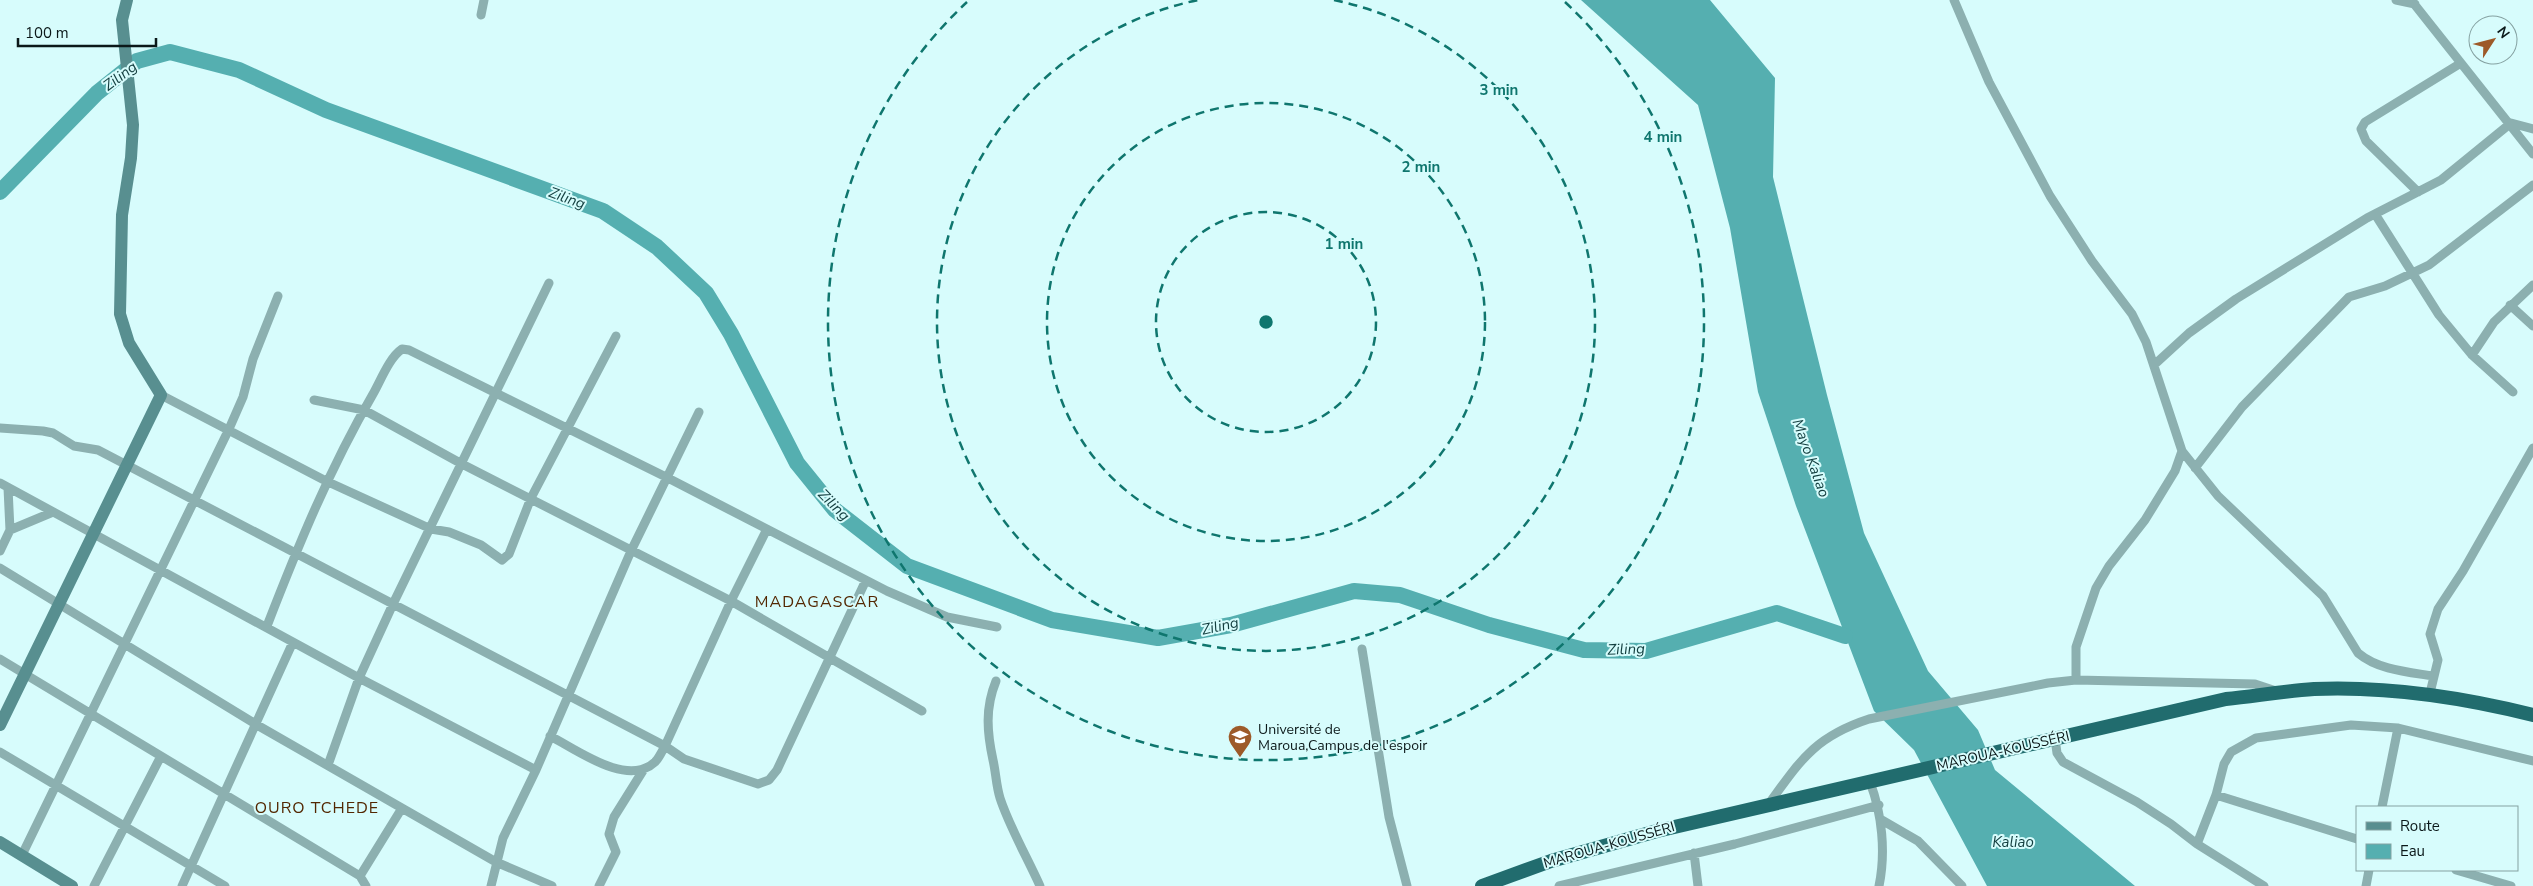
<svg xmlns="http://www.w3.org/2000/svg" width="2533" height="886" viewBox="0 0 2533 886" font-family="'Nunito Sans',sans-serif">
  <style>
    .water { fill: #55afb0 }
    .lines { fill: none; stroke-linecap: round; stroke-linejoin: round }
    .river { stroke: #55afb0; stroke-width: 16 }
    .minor { stroke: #8cb0b0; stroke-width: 9 }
    .secondary { stroke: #588f90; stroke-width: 12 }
    .trunk { stroke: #216c6e; stroke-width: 14 }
    .ring { fill: none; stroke: #0f766e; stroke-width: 2.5; stroke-dasharray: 9 6 }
    .labels { text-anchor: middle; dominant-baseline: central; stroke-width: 4; stroke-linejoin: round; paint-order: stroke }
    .poi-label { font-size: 14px; fill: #0b1819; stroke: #d7fcfc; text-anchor: start }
    .street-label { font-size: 14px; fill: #0b1819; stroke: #d7fcfc }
    .water-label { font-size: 15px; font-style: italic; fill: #123d3e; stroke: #d7fcfc }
    .quarter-label { font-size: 16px; letter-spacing: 1px; fill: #532702; stroke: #d7fcfc }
    .centre { fill: #0f766e; stroke: #d7fcfc; stroke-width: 2.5 }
    .ring-label { font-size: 15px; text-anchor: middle; font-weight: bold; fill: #0f766e; stroke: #d7fcfc; stroke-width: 4; stroke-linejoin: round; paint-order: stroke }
  </style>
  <rect width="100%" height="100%" fill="#d7fcfc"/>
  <path class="water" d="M1581,0h129l65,78 -2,99 54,218 37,138 64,138 50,59 17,40 140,116h-148l-73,-136 -40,-39 -78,-205 -38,-114 -28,-164 -32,-123z"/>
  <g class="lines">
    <path class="river" d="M0,192l97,-99 40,-32 33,-9 69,18 87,40 277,101 54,36 49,46 25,41 66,129 38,47 72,56 145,54 106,18 73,-13 123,-34 46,4 89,30 95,25 62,1 131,-38 68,23"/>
    <path class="minor" d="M1954,0l35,82 61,114 42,65 40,53 14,28 36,109 -7,20 -30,49 -36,46 -13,22 -20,59v33
      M2396,0l19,4
      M2411,0l122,154
      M481,15l3,-15
      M2418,192l-52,-51 -5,-12 4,-7 96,-59
      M2375,214l64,101 33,40 41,37
      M2510,305l23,21
      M2472,355l22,-33 39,-37
      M2154,365l35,-32 47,-34 131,-81 74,-38 70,-57 22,6
      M161,395l165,86 105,48 18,3 32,13 21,15 7,-6 22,-56 85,-162
      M314,400l50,10 98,54 269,137 191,110
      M0,428l43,3 10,2 21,13 24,4 567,296 19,13 74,25 11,-4 8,-10 89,-190
      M2182,451l36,45 105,100 35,57c20,17 50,19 75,23
      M2195,468l47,-61 107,-110 36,-11 44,-21 104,-80
      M0,483l359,195 177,92
      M10,530l43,-18
      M0,551l10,-21 -2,-42
      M0,568l257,157 239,137 56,24
      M267,626c31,-80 63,-158 106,-232 8,-14 16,-36 29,-45l7,1 257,127 221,114 60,26 50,10
      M1362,649l27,168 18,69
      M0,659l360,217 6,10
      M996,681c-11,27 -9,51 -3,79 3,13 3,25 7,38 9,28 28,61 40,88
      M2430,693l8,-33 -8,-26 8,-25 25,-38 70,-123
      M550,736c26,13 77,52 105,26 4,-4 7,-11 10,-16l66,-145 36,-72
      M2055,739l2,14 6,9 74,40 34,22 26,20 67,42
      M0,752l225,134
      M328,765l31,-87 34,-74 156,-321
      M1870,782c12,32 16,70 9,104
      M2216,795l141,44
      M1768,805c32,-44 46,-68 101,-86l179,-36 28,-3 179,4 24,8
      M2382,807l16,-79
      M1880,819l38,22 44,45
      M2197,844l19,-49 8,-31 7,-12 25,-14 95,-13 47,3 135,33
      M1694,853l4,33
      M22,855l207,-426 14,-32 10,-38 25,-63
      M2456,870l55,16
      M360,876l42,-68
      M94,886l67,-130
      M182,886l111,-244
      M491,886l12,-48 33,-68 95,-219 68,-139
      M599,886l17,-34 -7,-18 5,-17 30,-48
      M1559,886l176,-42 144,-39
      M2366,886l3,-16"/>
    <path class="secondary" d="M0,725l161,-330 -32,-52 -9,-29 2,-99 9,-57 2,-33 -11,-105 5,-20
      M0,842l72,44"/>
    <path class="trunk" d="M1482,886l69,-25 106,-30 569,-132c29,-3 59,-8 88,-10 74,-3 147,8 219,26"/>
  </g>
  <g class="ring">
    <circle cx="1266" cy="322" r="110"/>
    <circle cx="1266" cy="322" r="219"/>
    <path d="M1334 0A329 329 0 1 1 1198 0"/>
    <path d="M1565 2A438 438 0 1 1 967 2"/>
  </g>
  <defs>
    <symbol id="university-pin" viewBox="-11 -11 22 30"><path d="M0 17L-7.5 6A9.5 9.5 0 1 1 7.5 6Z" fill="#9d5a29" stroke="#d7fcfc"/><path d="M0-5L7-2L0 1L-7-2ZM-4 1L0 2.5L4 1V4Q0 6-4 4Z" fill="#fff"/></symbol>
  </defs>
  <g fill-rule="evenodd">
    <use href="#university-pin" x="1226" y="723" width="28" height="38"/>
  </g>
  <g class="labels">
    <g class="poi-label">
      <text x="1258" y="729">Université de<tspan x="1258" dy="16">Maroua,Campus de l'espoir</tspan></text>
    </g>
    <g class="street-label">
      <text transform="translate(2003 751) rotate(-13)">MAROUA-KOUSSÉRI</text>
      <text transform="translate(1609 845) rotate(-16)">MAROUA-KOUSSÉRI</text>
    </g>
    <g class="water-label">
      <text transform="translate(120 76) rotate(-37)">Ziling</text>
      <text transform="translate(567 198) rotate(20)">Ziling</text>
      <text transform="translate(1811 458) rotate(70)">Mayo Kaliao</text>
      <text transform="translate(834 505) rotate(45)">Ziling</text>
      <text transform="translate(1220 626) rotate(-12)">Ziling</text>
      <text transform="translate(1626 649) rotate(-2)">Ziling</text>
      <text x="2013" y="842">Kaliao</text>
    </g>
    <g class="quarter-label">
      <text x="817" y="602">MADAGASCAR</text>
      <text x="317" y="808">OURO TCHEDE</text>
    </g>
  </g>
  <circle cx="1266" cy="322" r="8" class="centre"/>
  <g class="ring-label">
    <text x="1499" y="95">3 min</text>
    <text x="1663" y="142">4 min</text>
    <text x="1421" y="172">2 min</text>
    <text x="1344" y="249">1 min</text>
  </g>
  <rect x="2356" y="806" width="162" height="65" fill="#d7fcfc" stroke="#85a1a1"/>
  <rect x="2366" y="822" width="25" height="8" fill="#588f90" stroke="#85a1a1"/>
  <text x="2400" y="831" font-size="15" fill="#0b1819">Route</text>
  <rect x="2366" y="844" width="25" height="15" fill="#55afb0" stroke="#85a1a1"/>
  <text x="2400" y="856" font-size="15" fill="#0b1819">Eau</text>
  <g transform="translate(2493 40) rotate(54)"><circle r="24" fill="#d7fcfc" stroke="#85a1a1"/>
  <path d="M0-4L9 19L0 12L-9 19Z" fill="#9d5a29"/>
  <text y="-8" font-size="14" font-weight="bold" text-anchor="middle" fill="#0b1819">N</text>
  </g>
  <path d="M18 38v8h138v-8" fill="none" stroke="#0b1819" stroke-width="2.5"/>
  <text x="25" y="38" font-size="15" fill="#0b1819" stroke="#d7fcfc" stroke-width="4" paint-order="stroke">100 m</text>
</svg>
